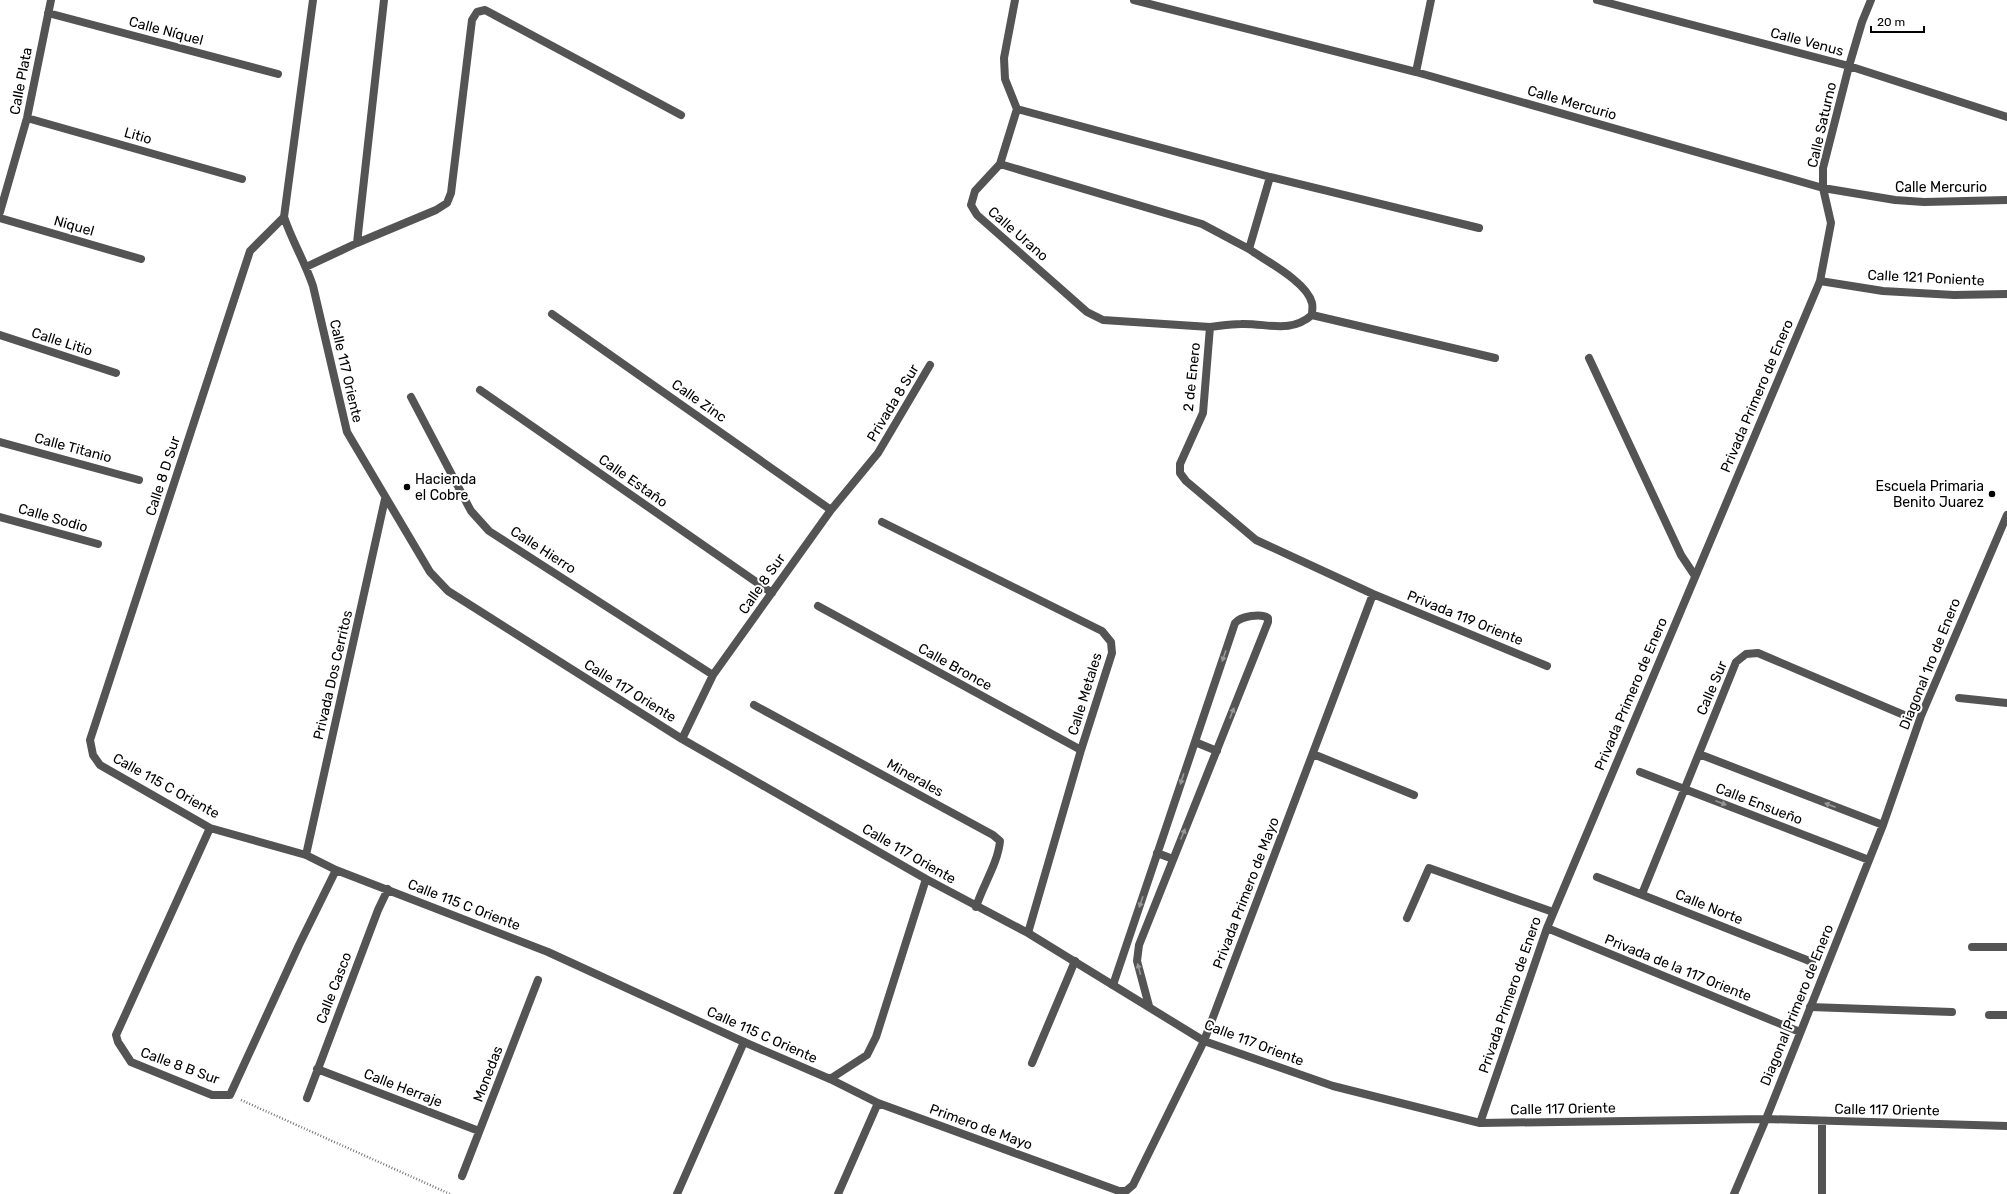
<svg xmlns="http://www.w3.org/2000/svg" width="2007" height="1194" viewBox="0 0 2007 1194" font-family="Rubik,sans-serif">
  <style>
    .lines { fill: none; stroke-linecap: round; stroke-linejoin: round }
    .path { stroke: #767676; stroke-width: 2.5; stroke-dasharray: 1 2; stroke-linecap: butt }
    .service { stroke: #545454; stroke-width: 8 }
    .minor { stroke: #545454; stroke-width: 8 }
    .oneway { fill: #989898 }
    .poi-dot { fill: #000; stroke: #fff; stroke-width: 1.5 }
    .labels { text-anchor: middle; dominant-baseline: central; stroke-width: 4; stroke-linejoin: round; paint-order: stroke }
    .street-label { font-size: 14px; fill: #000; stroke: #fff }
    .poi-label { font-size: 14px; fill: #000; stroke: #fff; text-anchor: start }
  </style>
  <rect width="100%" height="100%" fill="#fff"/>
  <g class="lines">
    <path class="path" d="M241,1100l209,94"/>
    <path class="service" d="M1195,742l22,9
      M1157,853l16,6
      M1407,918l22,-50 124,44
      M1113,985l122,-362c6,-7 26,-10 33,-5v4l-129,323 -2,16 12,45
      M1810,1007l142,5
      M1989,1015h18
      M1032,1063l43,-102
      M677,1194l67,-152"/>
    <path class="minor" d="M313,0l-29,217c8,24 21,45 29,69l34,146 83,140 18,19 234,148 244,140 102,54 176,108 129,45 147,37 286,-4 241,7
      M1015,0l-11,58 1,21 12,30 -17,55 -25,27 -4,14 6,10 110,97 16,8 107,7
      M1134,0l282,72 407,116 72,12 29,2 83,-2
      M1597,0l252,66 158,51
      M48,13l230,61
      M1416,72l15,-72
      M1017,109l253,68 209,51
      M27,118l215,61
      M1000,164l202,60 47,25
      M1270,177l-21,72c17,12 58,33 63,54 1,3 0,8 0,12 -22,19 -45,8 -71,9 -11,0 -21,2 -31,3l-7,86 -23,51v9l6,8 70,59 117,54 174,72
      M0,212l27,-94 24,-118
      M284,217l-34,34 -160,489 3,15 7,10 110,63 96,27 30,15 212,82 196,90 86,37 48,24 241,88h7l7,-6 71,-144 169,-447
      M0,218l141,41
      M357,243l27,-243
      M306,267l51,-24 79,-33 11,-7 4,-10 21,-173 5,-8 8,-2 196,105
      M1820,281l63,10 71,4 53,-1
      M552,314l279,196
      M1312,315l183,43
      M0,335l116,38
      M1589,358l92,197 14,21
      M480,390l292,203
      M411,397l60,114 18,20 224,144
      M0,442l139,38
      M0,517l98,27
      M882,522l220,109 9,11 1,11 -31,97 -53,183
      M818,606l263,144
      M1959,698l48,5
      M754,705l239,130 7,6c-2,22 -17,44 -24,66
      M682,739l31,-64 118,-165 47,-57 52,-88
      M1313,754l101,41
      M1699,754l184,71
      M1640,772l229,88
      M210,828l-94,207 2,7 13,20 81,33h18l69,-150 37,-75
      M306,855l79,-356
      M1597,877l215,85
      M1642,894l94,-232 10,-8 12,-1 146,62
      M1547,928l253,104
      M1972,947h35
      M317,1069l162,62
      M830,1079l37,-24 9,-18 50,-158
      M307,1098l71,-188 10,-21
      M1480,1123l67,-195 273,-647 11,-58 -8,-35v-20l26,-102 13,-44 9,-22
      M462,1176l76,-196
      M838,1194l40,-91
      M1734,1194l32,-75 117,-294 38,-109 86,-201
      M1822,1194v-73"/>
  </g>
  <defs><path id="oneway-solid" d="M-6-.8H1V-3.2L6.5 0L1 3.2V.8H-6Z"/></defs>
  <g class="oneway">
    <use href="#oneway-solid" transform="translate(1224 656) rotate(109)"/>
    <use href="#oneway-solid" transform="translate(1232 713) rotate(-68)"/>
    <use href="#oneway-solid" transform="translate(1182 779) rotate(108)"/>
    <use href="#oneway-solid" transform="translate(1721 803) rotate(21)"/>
    <use href="#oneway-solid" transform="translate(1830 805) rotate(-159)"/>
    <use href="#oneway-solid" transform="translate(1183 834) rotate(-68)"/>
    <use href="#oneway-solid" transform="translate(1141 902) rotate(109)"/>
    <use href="#oneway-solid" transform="translate(1139 969) rotate(-105)"/>
  </g>
  <g class="poi-dot">
    <circle cx="407" cy="487" r="4"/>
    <circle cx="1992" cy="494" r="4"/>
  </g>
  <g class="labels">
    <g class="street-label">
      <text transform="translate(166 31) rotate(15)">Calle Níquel</text>
      <text transform="translate(1807 42) rotate(15)">Calle Venus</text>
      <text transform="translate(21 81) rotate(-79)">Calle Plata</text>
      <text transform="translate(1572 103) rotate(16)">Calle Mercurio</text>
      <text transform="translate(1822 125) rotate(-77)">Calle Saturno</text>
      <text transform="translate(138 136) rotate(16)">Litio</text>
      <text x="1941" y="187">Calle Mercurio</text>
      <text transform="translate(74 226) rotate(16)">Niquel</text>
      <text transform="translate(1018 234) rotate(41)">Calle Urano</text>
      <text transform="translate(1926 278) rotate(3)">Calle 121 Poniente</text>
      <text transform="translate(62 342) rotate(18)">Calle Litio</text>
      <text transform="translate(346 371) rotate(77)">Calle 117 Oriente</text>
      <text transform="translate(1192 377) rotate(-84)">2 de Enero</text>
      <text transform="translate(1757 396) rotate(-67)">Privada Primero de Enero</text>
      <text transform="translate(699 401) rotate(35)">Calle Zinc</text>
      <text transform="translate(893 403) rotate(-59)">Privada 8 Sur</text>
      <text transform="translate(73 448) rotate(15)">Calle Titanio</text>
      <text transform="translate(163 476) rotate(-72)">Calle 8 D Sur</text>
      <text transform="translate(633 481) rotate(35)">Calle Estaño</text>
      <text transform="translate(53 518) rotate(16)">Calle Sodio</text>
      <text transform="translate(543 550) rotate(33)">Calle Hierro</text>
      <text transform="translate(762 584) rotate(-55)">Calle 8 Sur</text>
      <text transform="translate(1465 618) rotate(22)">Privada 119 Oriente</text>
      <text transform="translate(1930 664) rotate(-68)">Diagonal 1ro de Enero</text>
      <text transform="translate(955 667) rotate(29)">Calle Bronce</text>
      <text transform="translate(333 675) rotate(-77)">Privada Dos Cerritos</text>
      <text transform="translate(1712 688) rotate(-67)">Calle Sur</text>
      <text transform="translate(630 691) rotate(32)">Calle 117 Oriente</text>
      <text transform="translate(1085 694) rotate(-73)">Calle Metales</text>
      <text transform="translate(1631 694) rotate(-67)">Privada Primero de Enero</text>
      <text transform="translate(915 778) rotate(29)">Minerales</text>
      <text transform="translate(166 786) rotate(29)">Calle 115 C Oriente</text>
      <text transform="translate(1759 804) rotate(21)">Calle Ensueño</text>
      <text transform="translate(909 854) rotate(30)">Calle 117 Oriente</text>
      <text transform="translate(1246 893) rotate(-69)">Privada Primero de Mayo</text>
      <text transform="translate(464 905) rotate(21)">Calle 115 C Oriente</text>
      <text transform="translate(1709 907) rotate(22)">Calle Norte</text>
      <text transform="translate(1678 968) rotate(22)">Privada de la 117 Oriente</text>
      <text transform="translate(334 988) rotate(-69)">Calle Casco</text>
      <text transform="translate(1510 995) rotate(-71)">Privada Primero de Enero</text>
      <text transform="translate(1797 1005) rotate(-68)">Diagonal Primero de Enero</text>
      <text transform="translate(762 1035) rotate(24)">Calle 115 C Oriente</text>
      <text transform="translate(1254 1043) rotate(21)">Calle 117 Oriente</text>
      <text transform="translate(180 1066) rotate(20)">Calle 8 B Sur</text>
      <text transform="translate(488 1074) rotate(-69)">Monedas</text>
      <text transform="translate(403 1088) rotate(21)">Calle Herraje</text>
      <text transform="translate(1563 1109) rotate(-1)">Calle 117 Oriente</text>
      <text transform="translate(1887 1110) rotate(1)">Calle 117 Oriente</text>
      <text transform="translate(981 1127) rotate(20)">Primero de Mayo</text>
    </g>
    <g class="poi-label">
      <text x="415" y="479">Hacienda<tspan x="415" dy="16">el Cobre</tspan></text>
      <text x="1984" y="486" text-anchor="end">Escuela Primaria<tspan x="1984" dy="16">Benito Juarez</tspan></text>
    </g>
  </g>
  <path d="M1871 26v6h53v-6" fill="none" stroke="#000000" stroke-width="2"/>
  <text x="1877" y="26" font-size="12" fill="#000000" stroke="#ffffff" stroke-width="3" paint-order="stroke">20 m</text>
</svg>
